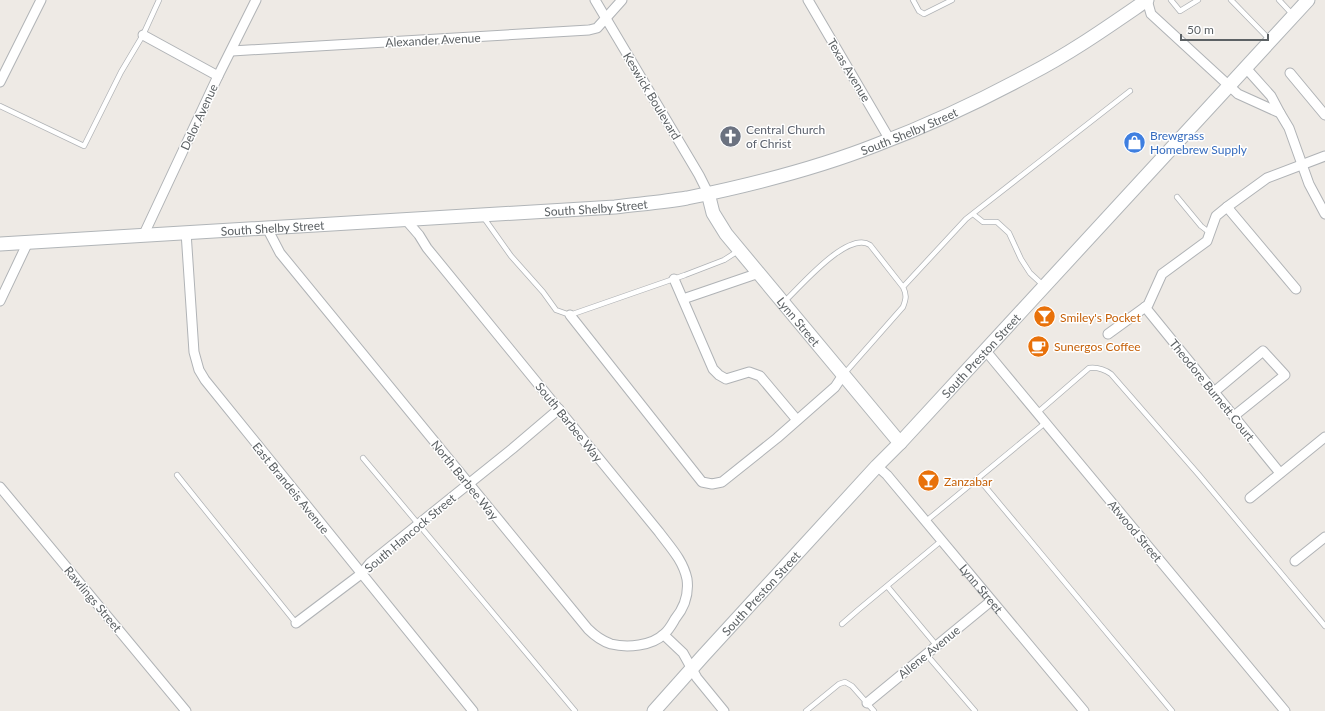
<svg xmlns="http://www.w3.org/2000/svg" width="1325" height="711" viewBox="0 0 1325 711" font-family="Lato,sans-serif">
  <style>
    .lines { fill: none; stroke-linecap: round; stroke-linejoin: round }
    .lane-casing { stroke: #b0b3b6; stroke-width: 6 }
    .street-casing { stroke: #b0b3b6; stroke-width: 11 }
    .secondary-casing { stroke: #b1b5b8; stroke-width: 15 }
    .lane { stroke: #fff; stroke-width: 4.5 }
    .street { stroke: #fff; stroke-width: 9 }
    .secondary { stroke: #fff; stroke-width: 13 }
    .labels { text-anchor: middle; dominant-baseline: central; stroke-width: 3; stroke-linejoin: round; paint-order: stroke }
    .street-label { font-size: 12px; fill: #5c6164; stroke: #fff }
    .worship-label { font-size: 12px; fill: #5b616d; stroke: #fff; text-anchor: start }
    .shop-label { font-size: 12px; fill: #366cbe; stroke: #fff; text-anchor: start }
    .food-label { font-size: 12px; fill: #c56008; stroke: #fff; text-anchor: start }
  </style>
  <rect width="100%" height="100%" fill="#eeeae5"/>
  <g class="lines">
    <defs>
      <path id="lane" d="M913,0l6,11 5,3 28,-14
        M1171,0l9,11 18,-11
        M1231,0l38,39
        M1279,0l14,15
        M0,106l84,40 37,-74 22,-37 16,-35
        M1177,197l24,29 9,7
        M973,214l10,8h14l12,11 12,26 9,14 14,13
        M484,218l27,38 32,36 13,18 14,5 115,-40 39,-15 14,-9
        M903,287l63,-68 164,-128
        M785,301c15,-14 63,-71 85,-56l33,42c4,8 3,12 0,20l-59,67
        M1037,413l52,-45c9,-1 15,1 22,6l88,101 126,151
        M363,458l212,253
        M177,475l119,148
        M978,478l194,233
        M925,522l120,-99
        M887,586l50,60
        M842,624l16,-14 83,-69
        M926,654l49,57
        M806,711l33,-27 6,-2 7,4 22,25"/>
      <g id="street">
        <path d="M595,0l104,175 9,18"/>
        <path d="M808,0l82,140"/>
        <path d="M1147,0l4,14 87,80 42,19 9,15 20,56 16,30"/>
        <path d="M143,35l75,41"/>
        <path d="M232,51l357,-21 8,-2 25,-28"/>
        <path d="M1245,67l26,29 9,17"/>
        <path d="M1290,73l35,42"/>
        <path d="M0,82l41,-82"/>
        <path d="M1227,207l69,82"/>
        <path d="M267,228l13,25 308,376c7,7 14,12 23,15 16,4 41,2 53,-10 5,-4 8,-10 11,-15 9,-11 14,-25 12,-40 -4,-19 -17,-32 -28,-47l-232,-284 -8,-13 -13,-15"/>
        <path d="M186,232l8,120 5,18 6,10 268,331"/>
        <path d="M144,234l74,-158 38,-76"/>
        <path d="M674,279l39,90 6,6 7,4 23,-7 11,4 37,44"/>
        <path d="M683,299l76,-26"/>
        <path d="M0,301l28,-59"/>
        <path d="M1145,307l135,166"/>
        <path d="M570,315l132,167 10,2 10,-2 55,-44 58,-51 8,-12"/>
        <path d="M1108,334l40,-29 14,-31 45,-33 9,-25 11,-9 40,-29 58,-22"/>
        <path d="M985,350l300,361"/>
        <path d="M1214,392l49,-41 22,24 -51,41"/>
        <path id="s1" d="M877,466l10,9 197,236"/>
        <path d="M0,487l186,224"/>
        <path d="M1250,498l75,-61"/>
        <path d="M1295,561l30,-24"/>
        <path d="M296,623l65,-49 9,-11 142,-114 47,-40"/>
        <path d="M664,635l19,18 14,25 27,33"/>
        <path d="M867,703l124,-102"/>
      </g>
      <g id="secondary">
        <path id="s2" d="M708,193l5,20 13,21 174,209"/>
        <path id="s3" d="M0,244l615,-37c24,-3 49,-5 72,-9 64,-13 128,-29 189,-53 53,-20 104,-44 154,-71 41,-21 79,-48 117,-74"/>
        <path id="s4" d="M654,711l49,-55 174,-190 23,-23 408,-443"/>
      </g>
    </defs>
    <use href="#lane" class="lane-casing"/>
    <use href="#street" class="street-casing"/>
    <use href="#secondary" class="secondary-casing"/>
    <use href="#lane" class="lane"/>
    <use href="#street" class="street"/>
    <use href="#secondary" class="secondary"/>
  </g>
  <defs>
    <symbol id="church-disc" viewBox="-11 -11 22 22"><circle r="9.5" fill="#6b7280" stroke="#fff"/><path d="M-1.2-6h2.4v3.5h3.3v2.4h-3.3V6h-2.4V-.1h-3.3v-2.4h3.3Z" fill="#fff"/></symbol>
    <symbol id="shop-disc" viewBox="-11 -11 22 22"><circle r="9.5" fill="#3f7fe0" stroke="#fff"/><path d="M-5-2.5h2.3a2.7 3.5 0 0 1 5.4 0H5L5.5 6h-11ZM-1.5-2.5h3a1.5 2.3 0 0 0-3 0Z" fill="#fff"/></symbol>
    <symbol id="bar-disc" viewBox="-11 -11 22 22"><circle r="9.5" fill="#e8710a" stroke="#fff"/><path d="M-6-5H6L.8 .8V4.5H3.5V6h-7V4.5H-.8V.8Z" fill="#fff"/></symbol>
    <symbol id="cafe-disc" viewBox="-11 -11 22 22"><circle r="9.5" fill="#e8710a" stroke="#fff"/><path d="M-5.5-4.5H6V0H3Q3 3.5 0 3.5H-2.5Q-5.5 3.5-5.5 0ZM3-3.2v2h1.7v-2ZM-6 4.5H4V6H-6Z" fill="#fff"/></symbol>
  </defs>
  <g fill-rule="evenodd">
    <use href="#church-disc" x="718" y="124" width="25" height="25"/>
    <use href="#shop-disc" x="1122" y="130" width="25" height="25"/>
    <use href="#bar-disc" x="1032" y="304" width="25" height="25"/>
    <use href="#cafe-disc" x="1026" y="334" width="25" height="25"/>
    <use href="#bar-disc" x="916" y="468" width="25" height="25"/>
  </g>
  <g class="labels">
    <g class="street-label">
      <text transform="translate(433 40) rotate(-3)">Alexander Avenue</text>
      <text transform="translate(849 70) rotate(59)">Texas Avenue</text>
      <text transform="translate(652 96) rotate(59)">Keswick Boulevard</text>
      <text transform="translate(199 117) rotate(-65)">Delor Avenue</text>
      <text stroke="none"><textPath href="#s3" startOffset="921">South Shelby Street</textPath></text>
      <text stroke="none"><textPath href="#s3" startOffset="597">South Shelby Street</textPath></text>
      <text stroke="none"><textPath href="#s3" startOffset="273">South Shelby Street</textPath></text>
      <text stroke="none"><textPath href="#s2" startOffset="159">Lynn Street</textPath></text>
      <text stroke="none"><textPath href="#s4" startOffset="483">South Preston Street</textPath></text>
      <text transform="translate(1212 390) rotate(51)">Theodore Burnett Court</text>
      <text transform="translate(569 422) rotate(51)">South Barbee Way</text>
      <text transform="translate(465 480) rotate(51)">North Barbee Way</text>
      <text transform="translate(291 488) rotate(51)">East Brandeis Avenue</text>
      <text transform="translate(1135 531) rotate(50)">Atwood Street</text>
      <text transform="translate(410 533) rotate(-40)">South Hancock Street</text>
      <text stroke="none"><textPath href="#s1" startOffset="161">Lynn Street</textPath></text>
      <text stroke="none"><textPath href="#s4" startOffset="159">South Preston Street</textPath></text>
      <text transform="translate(93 599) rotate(50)">Rawlings Street</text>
      <text transform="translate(929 652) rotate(-39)">Allene Avenue</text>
    </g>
    <g class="worship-label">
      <text x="746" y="129">Central Church<tspan x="746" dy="14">of Christ</tspan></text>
    </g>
    <g class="shop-label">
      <text x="1150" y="135">Brewgrass<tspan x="1150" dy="14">Homebrew Supply</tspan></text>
    </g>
    <g class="food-label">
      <text x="1060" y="317">Smiley's Pocket</text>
      <text x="1054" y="346">Sunergos Coffee</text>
      <text x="944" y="481">Zanzabar</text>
    </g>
  </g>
  <path d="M1181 34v6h87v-6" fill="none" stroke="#5c6164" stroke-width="2"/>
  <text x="1187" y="34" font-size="12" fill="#5c6164" stroke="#ffffff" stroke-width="3" paint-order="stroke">50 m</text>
</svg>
